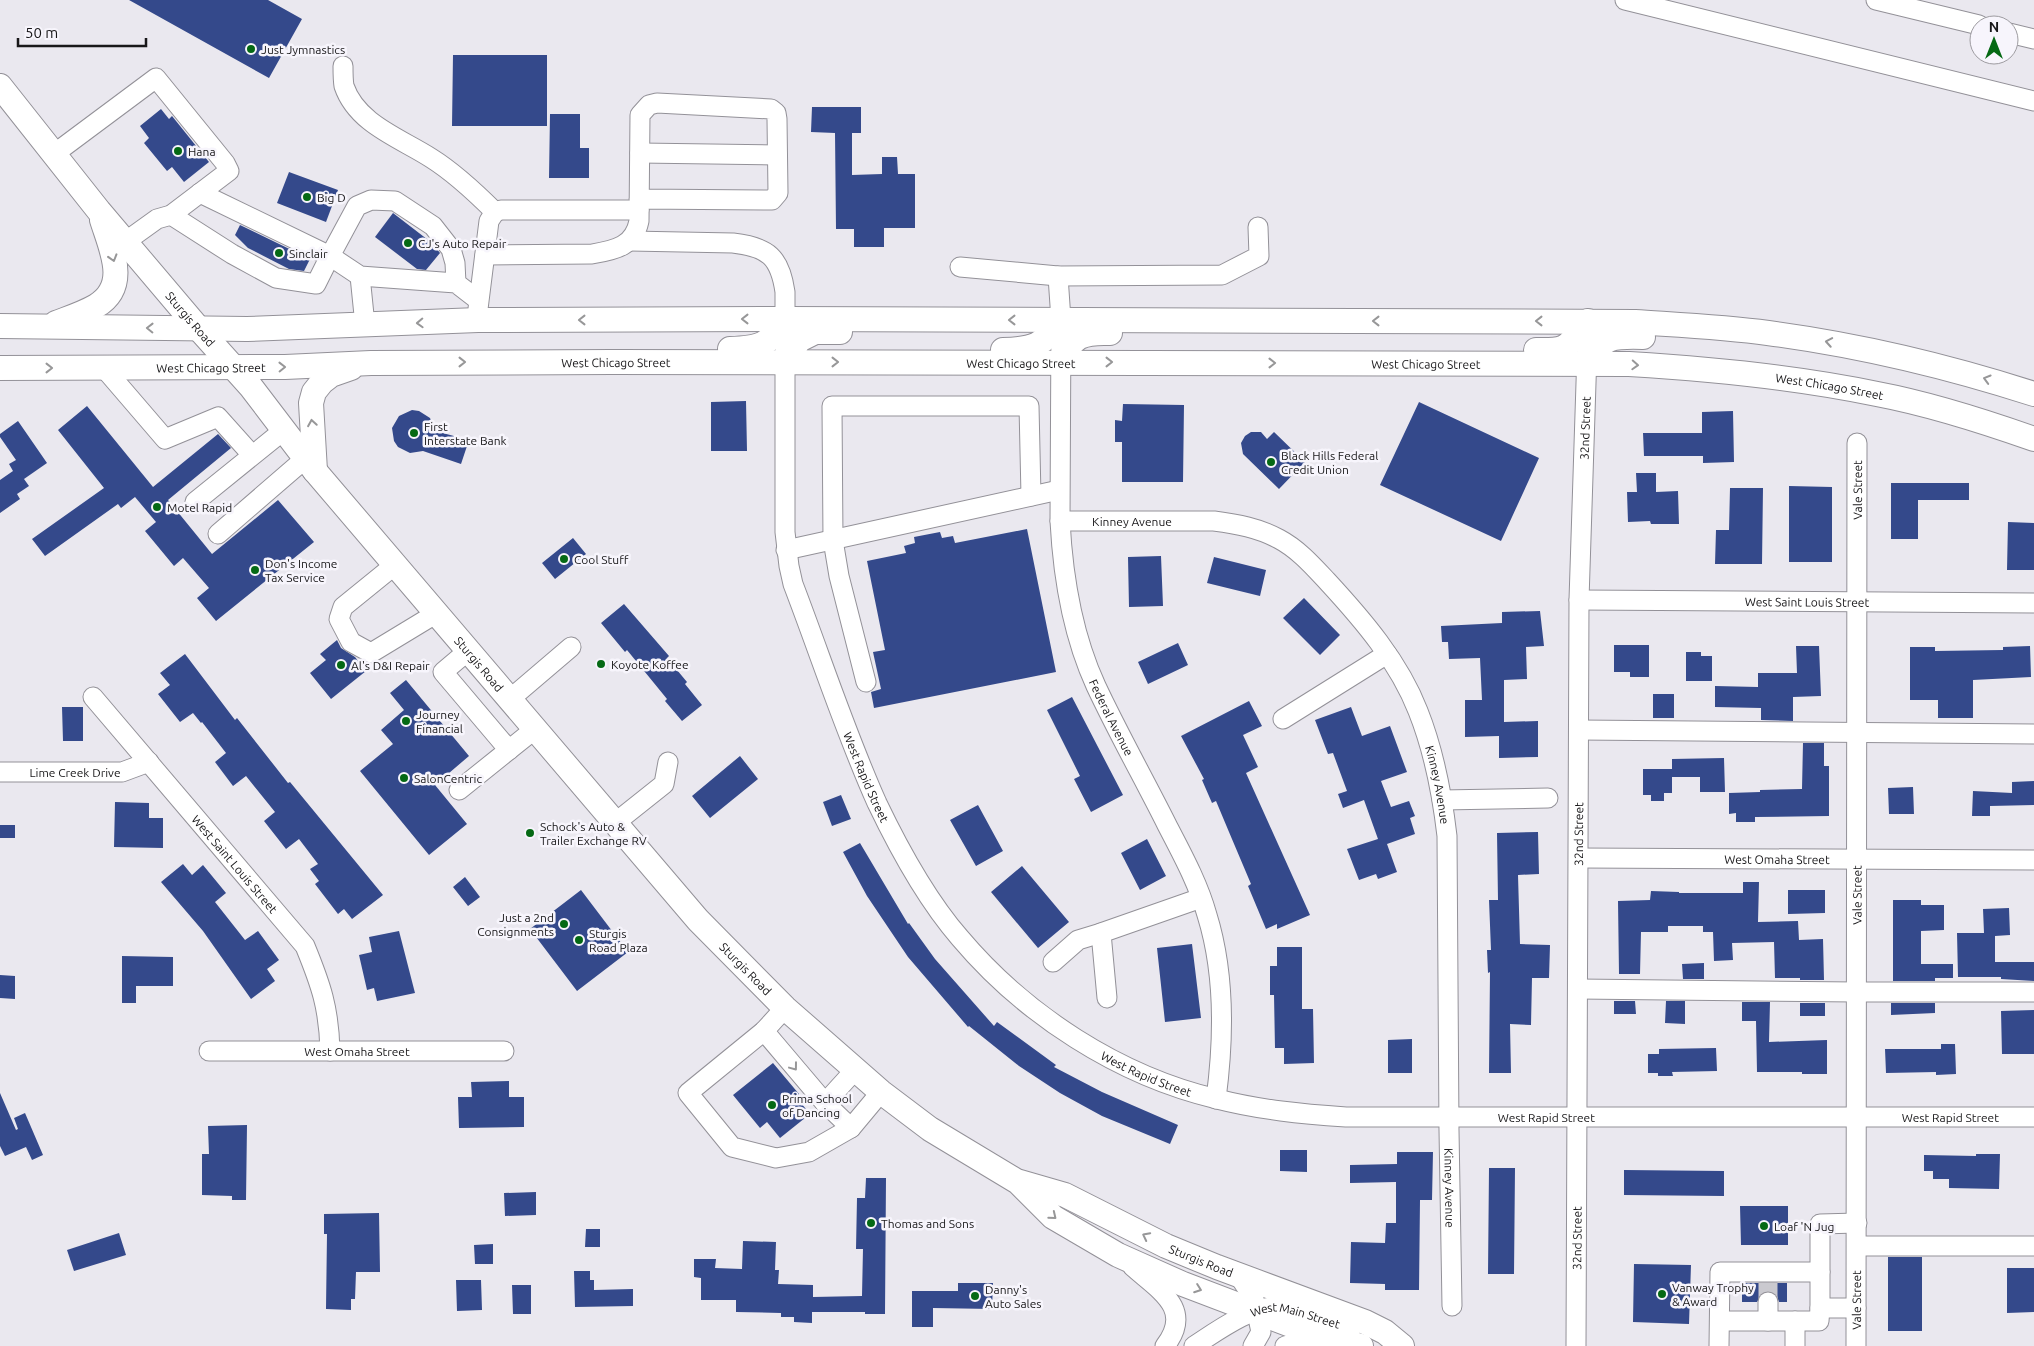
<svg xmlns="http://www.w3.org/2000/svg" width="2034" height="1346" viewBox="0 0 2034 1346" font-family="Ubuntu,sans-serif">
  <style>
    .building { fill: #34498b }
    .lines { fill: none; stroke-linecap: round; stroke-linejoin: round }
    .minor-tunnel { stroke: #cac9cf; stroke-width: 19; stroke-dasharray: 19 9; stroke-linecap: butt }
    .minor-casing { stroke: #939198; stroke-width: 21 }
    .major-casing { stroke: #939198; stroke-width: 26 }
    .minor { stroke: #fff; stroke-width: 19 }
    .major { stroke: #fff; stroke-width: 24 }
    .oneway { stroke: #979798 }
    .poi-dot { fill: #056914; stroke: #f7f5fc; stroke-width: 2 }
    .labels { text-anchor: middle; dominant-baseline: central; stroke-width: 5; stroke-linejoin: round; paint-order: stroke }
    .poi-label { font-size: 12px; fill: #181719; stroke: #f7f5fc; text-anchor: start }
    .street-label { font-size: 12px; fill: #181719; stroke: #f7f5fc }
  </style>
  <rect width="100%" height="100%" fill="#eae8ef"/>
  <path class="building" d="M129,0h139l34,19 -33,59z
    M453,55h94v71h-95z
    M812,107h49v26h-9v42l30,-1v-17h15l1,17h17v54h-31v19h-30v-18h-18l-1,-96 -24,-1z
    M161,109l8,10 3,-3 37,46 -25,20 -12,-15 -5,4 -23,-28 5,-5 -9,-12z
    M550,114h30v34h9v30h-40z
    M289,172l49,18 -12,32 -49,-19z
    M393,213l39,30 8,10 -14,17 -9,-1 -42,-32z
    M240,225l70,34 -6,12 -15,-2 -41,-21 -13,-13z
    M746,401l1,50h-36v-49z
    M1419,402l120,56 -38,83 -121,-56z
    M1123,404l61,1 -1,77h-61v-40h-7v-22l7,1z
    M87,406l66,81 65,-53 13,14 -63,52 44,54 66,-54 36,42 -98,79 -19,-23 12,-10 -26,-30 -9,8 -29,-35 11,-9 -21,-25 -14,11 -3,-4 -73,52 -13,-17 72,-51 -46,-58z
    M412,410l7,1 11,7 5,13 34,9 -8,24 -38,-13 -13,2 -12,-6 -4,-6 -2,-13 7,-12z
    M1733,411l1,51 -31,1v-7h-59l-1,-23h59v-21z
    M18,421l29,42 -23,16 5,7 -12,8 3,5 -20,14v-33l13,-9 -4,-7 7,-4 -16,-23v-3z
    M1251,432h10l6,7 7,-7 31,30 -26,27 -36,-35 -2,-11 4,-7z
    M1636,473h20v19l22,-1 1,33h-28l-1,-3 -22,1 -1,-30h10z
    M1891,483h78v17h-51v39h-27z
    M1789,486l43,1v75h-43z
    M1730,488h33l-1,76h-47l1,-34h13z
    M2008,522l26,1v47h-27z
    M1027,529l29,143 -182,36 -3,-16 10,-3 -8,-37 12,-2 -18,-89 39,-8 -2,-7 11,-3 -1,-6 26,-5 2,6 11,-2 2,7z
    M573,538l13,16 -31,25 -13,-16z
    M1161,556l2,50 -34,1 -1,-50z
    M1214,557l52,13 -6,26 -53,-13z
    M1304,598l36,37 -20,20 -37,-37z
    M624,604l45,52 -2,2 20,24 -2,2 17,21 -20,16 -17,-20 2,-2 -40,-49 -2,2 -24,-29z
    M1540,611l4,35 -18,1 1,32 -23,1v42l34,-1v36l-39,1v-22l-34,1v-37h17l-2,-42 -31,1 -1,-17h-6l-1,-16 61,-3v-11z
    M337,640l4,8 14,9 11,14 -35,28 -21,-26 16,-13 -6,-6z
    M1178,643l10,22 -40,19 -10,-22z
    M1614,645h35v32h-19v-5h-16z
    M1796,646h23l2,50 -28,1v24l-32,-1v-12l-46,-1v-21l43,1v-14h39z
    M2030,646l1,31 -58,3v38h-35v-18h-28v-53h25v4l68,-1v-3z
    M1686,652h15v4h11v25h-26z
    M185,654l50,66 2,-2 51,65 2,-1 93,113 -31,24 -8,-10 -6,5 -23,-30 4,-3 -9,-12 8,-5 -19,-25 -13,10 -22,-28 11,-9 -29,-36 -13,10 -18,-24 11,-9 -24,-31 -1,1 -8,-10 -13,9 -22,-28 12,-9 -10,-12z
    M406,680l63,76 -34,29 32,39 -38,31 -69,-84 33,-27 -12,-14 23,-20 -14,-17z
    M1653,694h21v24h-21z
    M1072,697l51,98 -32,17 -17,-33 6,-3 -33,-66z
    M1249,701l13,25 -19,9 15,32 -12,6 64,142 -33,14v-5l-11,5 -18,-43 3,-2 -22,-52 -13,-31 -4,2 -10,-23 2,-1 -23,-43z
    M62,707h21v34h-20z
    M1351,707l11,29 28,-10 17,46 -26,9 10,26 18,-6 6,15 -5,2 5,16 -28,10 10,28 -19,7 -2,-5 -17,6 -12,-31 31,-10 -14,-39 -21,8 -5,-14 9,-3 -14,-38 -5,1 -13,-34z
    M1803,743h21v23h5v50l-74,1v5h-19v-9l-7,1v-21l31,-1v-2l42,-1z
    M740,756l18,23 -48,39 -18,-22z
    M1724,758l1,34h-25v-15h-28v16h-8v8h-13v-6h-8v-26h29v-10z
    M2034,781v24l-44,1v10h-18l1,-25 39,2v-11z
    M1913,787l1,27h-25l-1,-26z
    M841,795l10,24 -19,7 -9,-24z
    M115,802l34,1v15h14v30l-49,-1z
    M978,805l25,46 -27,15 -26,-46z
    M0,825h15v13h-15z
    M1538,832l1,42 -21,1 2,69 30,1 -1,33h-17l-1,47 -21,-1 1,49h-22l1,-101 -2,1 -1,-23h4l-2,-50h9l-1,-67z
    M1147,839l19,37 -26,14 -19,-37z
    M860,843l48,81 1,-1 26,36 59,67 3,-4 59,43 -2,2 48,25 76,33 -8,19 -68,-28 -42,-23 -41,-27 -50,-40 -1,1 -60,-70 -41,-61 -24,-44z
    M183,864l9,11 11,-10 23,28 -11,9 30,38 13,-9 21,29 -12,9 8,12 -24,18 -48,-68 -42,-49z
    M1022,866l47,56 -31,26 -47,-56z
    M465,877l15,20 -12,9 -15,-19z
    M1743,882h16l-1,40 40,-1 1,19 24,-1 1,41h-24v-2h-25l-1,-36 -42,1 1,17 -19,1 -1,-29h-10v-6h-35v6h-27l-1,42h-21l-1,-73 32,-1 1,-9 28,1v1h64z
    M581,890l47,62 -51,39 -47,-62z
    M1788,890h37v23l-37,1z
    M1893,900h28v5h23v25l-23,1v33h32v14h-18v3h-42z
    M2009,908l1,27 -15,1v26h39v19l-33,-2v-2h-43l-1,-44h27l-1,-24z
    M399,931l16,62 -38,8 -3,-13 -7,2 -8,-35 13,-3 -3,-15z
    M1192,944l9,74 -36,4 -8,-74z
    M1277,947h25v62h11l1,54 -30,1v-16h-9l-1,-53h-4v-29h7z
    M122,956l51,1v29h-37v17h-14z
    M1704,963v16h-21l-1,-15z
    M0,975l15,1v23l-15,-1z
    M1614,1001h21l1,13h-22z
    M1666,1001h19v23l-20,-1z
    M1742,1002h28l-1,40 58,-2v34h-25v-2h-45l-1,-51h-14z
    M1800,1003h25v13h-25z
    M1891,1003h44v10l-44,2z
    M2034,1010v44h-32l-1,-43z
    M1412,1039v34h-24v-33z
    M1941,1044h14l1,30 -20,1v-3l-50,1 -1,-24h56z
    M1716,1048l1,23 -45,1 1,4h-15v-3h-10v-19h11v-5z
    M773,1063l26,31 -3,3 14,17 -30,24 -13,-16 -7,6 -27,-33z
    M509,1081v16h15v30l-65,1 -1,-31h14l-1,-15z
    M0,1093l16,37 2,-1 -4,-11 11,-5 18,42 -11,5 -6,-13 -21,9 -5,-10z
    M247,1125l-1,75h-14v-4l-30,-1v-41h7l-1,-28z
    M1280,1150h27v22l-27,-1z
    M1397,1152h36l-1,48h-12l-1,90h-34v-6l-35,-1 1,-41 34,1 1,-20h10v-41l-46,1v-18l47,-1z
    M1976,1154h24l-1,35 -50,-1v-9h-16v-8h-9v-16l52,1z
    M1489,1168h26l-1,106h-26z
    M1624,1170l100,1v25l-100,-1z
    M866,1178h20l-1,136h-20v-2h-53v11l-18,-1v-5h-13v-4l-45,-1v-12h-35v-22l-7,-1v-18h22l-1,9 27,1 1,-28 33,1 -1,28h4l-1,14 35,1v12l49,-1 1,-47h-7l1,-51h8z
    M536,1192v23l-31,1 -1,-23z
    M1740,1206h48v39h-47z
    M379,1213l1,59h-24l-1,27h-4v11l-25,-1 1,-75h-3v-20z
    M586,1229h14v18h-15z
    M119,1233l7,22 -52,16 -7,-21z
    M493,1244v20h-18l-1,-19z
    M1888,1257h34v74h-34z
    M1634,1264l57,1 -2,59 -56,-2z
    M2007,1268h27v44l-27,1z
    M574,1271h16v9h4v10l39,-1v17l-58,1z
    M456,1280h25l1,30 -25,1z
    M958,1283h35l-1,26 -59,-1v19h-21v-36h46z
    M1742,1283h45v19h-8l-2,-6 -9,-5 -6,2 -5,9h-15z
    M512,1285h19v29h-18z"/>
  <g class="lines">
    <path class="minor-tunnel" d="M1768,1281v21"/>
    <defs>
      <g id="minor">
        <path d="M1625,0l409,101"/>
        <path d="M1876,0l103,25"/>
        <path d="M2009,33l25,6"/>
        <path d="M343,66c0,6 0,14 1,20 13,38 56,52 87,72 24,15 44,34 64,54"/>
        <path d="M640,153l137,2"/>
        <path d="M54,154l102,-76 69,85 4,8 -58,44 -14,4 -32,23"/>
        <path d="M171,215l61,39 44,24 40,6 14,-28 -130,-63"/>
        <path id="s1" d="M630,241l103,2c35,4 47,14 52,49v240l4,34 4,18c28,73 52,148 84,219 22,46 49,96 83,135 65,77 159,138 257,161 43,11 85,15 129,18h688"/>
        <path d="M485,255l107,-1c24,-4 42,-8 47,-33l1,-106 9,-10 8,-2 114,6 5,4 1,6 1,74 -6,7 -133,-1"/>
        <path d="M960,267l98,9 164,-1 37,-19 -1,-29"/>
        <path d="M360,276l5,49"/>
        <path id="s2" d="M1058,276l3,44 -1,201c3,57 12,113 36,165 22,47 48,93 71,139 15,29 31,58 40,90 18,58 17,124 9,184"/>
        <path d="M456,283l-1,-20 -4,-14 -18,-23 -38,-25 -24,-1 -14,6 -27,50 30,20 96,7 22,17"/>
        <path d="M478,309l11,-88 6,-9 6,-2h138"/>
        <path d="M104,368l61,71 53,-22 34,38"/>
        <path d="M195,502l89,-72"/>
        <path id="s3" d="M1060,521h154c23,3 45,7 65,18 19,10 34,27 48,42 36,39 72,81 91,130 16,40 24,82 29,125l2,294 3,176"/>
        <path d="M218,534l88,-76"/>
        <path d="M786,550l273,-60"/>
        <path d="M396,564l-53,43 -4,12 12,23 20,11 66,-40"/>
        <path id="s4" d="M1579,600l455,3"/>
        <path d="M469,650l-26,22 66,78"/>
        <path d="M866,682l-27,-106 -6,-36 -1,-134h197l2,90"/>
        <path id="s5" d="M93,697l212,249c16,39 24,62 25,105"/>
        <path d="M510,699l61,-52"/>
        <path d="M1283,719l104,-65"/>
        <path d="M1579,730l455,4"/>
        <path id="s6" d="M0,772h122l27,-10"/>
        <path d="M459,790l76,-61"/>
        <path d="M1442,800l106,-2"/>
        <path d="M615,823l49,-39 4,-22"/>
        <path id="s7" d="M1579,858l455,2"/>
        <path d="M1053,962l25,-22 23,-7"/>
        <path d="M1578,989l278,3h178"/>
        <path d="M1107,998l-6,-65 100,-35"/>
        <path d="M785,1008l-21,23 -76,62 44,54 44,11 33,-6 42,-24 30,-36"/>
        <path d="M764,1031l61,72"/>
        <path id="s8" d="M209,1051h295"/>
        <path d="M851,1128l-26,-25 30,-33"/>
        <path d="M1857,1246h177"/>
        <path d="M1133,1267c26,23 61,42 32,79"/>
        <path d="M1239,1276l15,23 7,33 -8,14"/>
        <path d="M1856,1308h-36v-84l37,-1"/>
        <path d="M1720,1321h75v25"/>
        <path d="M1768,1321v-19"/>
        <path d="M1795,1321h24l1,-13"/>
        <path id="s9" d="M1194,1346c20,-13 63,-44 87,-39 24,4 47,15 71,20"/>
        <path d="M1285,1346l18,-5h22"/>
        <path id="s10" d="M1576,1346l3,-746 9,-279"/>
        <path d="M1719,1346l1,-74h100"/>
        <path id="s11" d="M1856,1346l1,-903"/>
      </g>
      <g id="major">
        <path id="s12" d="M0,86l99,125 100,118 52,58 64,84 383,449 87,88 96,84 49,37 88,53 35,35 65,38 65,29 121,46 57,16"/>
        <path d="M56,323c13,-5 28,-10 40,-17 34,-20 15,-57 6,-86"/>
        <path d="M0,326l247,3 231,-9 308,-1 849,3c44,3 89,5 133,11 91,12 179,33 266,61"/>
        <path d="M730,349c32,-1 38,-4 56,-30"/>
        <path d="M1003,350c32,-1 39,-4 58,-30"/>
        <path d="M1536,350c36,1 30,-4 52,-29"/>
        <path d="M786,362l13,-22 16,-8h25"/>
        <path d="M1061,362c11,-26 21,-30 49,-29"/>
        <path d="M1587,364c15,-28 26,-28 56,-27"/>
        <path id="s13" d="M0,368l285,-1 86,-4 241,-1 1017,2c83,5 167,13 248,30 53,10 106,27 157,45"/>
        <path d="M315,471l-4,-68 3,-11 8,-10 9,-7 20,-7"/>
        <path id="s14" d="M1020,1182l45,13 101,51 51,21 148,55 20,10 17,14"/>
      </g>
    </defs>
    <use href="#minor" class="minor-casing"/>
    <use href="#major" class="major-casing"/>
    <use href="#minor" class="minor"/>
    <use href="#major" class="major"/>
  </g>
  <defs><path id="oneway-chevron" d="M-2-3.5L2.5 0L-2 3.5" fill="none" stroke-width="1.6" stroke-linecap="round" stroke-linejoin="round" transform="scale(1.25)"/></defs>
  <g class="oneway">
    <use href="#oneway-chevron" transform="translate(113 258) rotate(73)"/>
    <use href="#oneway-chevron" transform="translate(745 319) rotate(180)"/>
    <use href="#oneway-chevron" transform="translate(582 320) rotate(180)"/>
    <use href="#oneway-chevron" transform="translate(1012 320) rotate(-180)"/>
    <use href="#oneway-chevron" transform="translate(1376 321) rotate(-180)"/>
    <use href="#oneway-chevron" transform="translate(1539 321) rotate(-180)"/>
    <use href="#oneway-chevron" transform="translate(420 323) rotate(178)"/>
    <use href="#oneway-chevron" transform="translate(150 328) rotate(-179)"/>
    <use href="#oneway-chevron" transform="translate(1829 342) rotate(-170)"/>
    <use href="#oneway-chevron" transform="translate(462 362)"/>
    <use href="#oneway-chevron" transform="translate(835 362)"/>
    <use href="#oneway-chevron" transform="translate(1109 362)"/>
    <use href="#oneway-chevron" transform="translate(1272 363)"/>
    <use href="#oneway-chevron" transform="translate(1635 365) rotate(3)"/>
    <use href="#oneway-chevron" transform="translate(282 367) rotate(-1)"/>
    <use href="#oneway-chevron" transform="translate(49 368)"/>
    <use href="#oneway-chevron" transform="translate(1987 379) rotate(-164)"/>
    <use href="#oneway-chevron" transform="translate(312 423) rotate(-99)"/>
    <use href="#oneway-chevron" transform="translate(794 1067) rotate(53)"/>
    <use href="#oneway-chevron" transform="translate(1053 1216) rotate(39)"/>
    <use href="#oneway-chevron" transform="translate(1146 1236) rotate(-153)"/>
    <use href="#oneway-chevron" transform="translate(1198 1289) rotate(20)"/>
  </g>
  <g class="poi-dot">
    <circle cx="251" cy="49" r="5"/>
    <circle cx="178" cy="151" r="5"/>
    <circle cx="307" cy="197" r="5"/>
    <circle cx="408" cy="243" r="5"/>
    <circle cx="279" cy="253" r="5"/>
    <circle cx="414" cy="433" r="5"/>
    <circle cx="1271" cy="462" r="5"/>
    <circle cx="157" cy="507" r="5"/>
    <circle cx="564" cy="559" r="5"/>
    <circle cx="255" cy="570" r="5"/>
    <circle cx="601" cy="664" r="5"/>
    <circle cx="341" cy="665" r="5"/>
    <circle cx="406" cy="721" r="5"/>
    <circle cx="404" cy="778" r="5"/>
    <circle cx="530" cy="833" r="5"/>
    <circle cx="564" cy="924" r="5"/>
    <circle cx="579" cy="940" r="5"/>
    <circle cx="772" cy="1105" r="5"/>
    <circle cx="871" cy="1223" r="5"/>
    <circle cx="1764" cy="1226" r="5"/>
    <circle cx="1662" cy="1294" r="5"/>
    <circle cx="975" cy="1296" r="5"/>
  </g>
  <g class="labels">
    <g class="poi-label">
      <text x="261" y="49">Just Jymnastics</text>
      <text x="188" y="151">Hana</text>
      <text x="317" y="197">Big D</text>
      <text x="418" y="243">CJ's Auto Repair</text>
      <text x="289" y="253">Sinclair</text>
      <text x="424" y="426">First<tspan x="424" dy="14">Interstate Bank</tspan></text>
      <text x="1281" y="455">Black Hills Federal<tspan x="1281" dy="14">Credit Union</tspan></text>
      <text x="167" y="507">Motel Rapid</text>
      <text x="574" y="559">Cool Stuff</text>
      <text x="265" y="563">Don's Income<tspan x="265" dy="14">Tax Service</tspan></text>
      <text x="611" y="664">Koyote Koffee</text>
      <text x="351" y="665">Al's D&amp;I Repair</text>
      <text x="416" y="714">Journey<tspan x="416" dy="14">Financial</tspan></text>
      <text x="414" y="778">SalonCentric</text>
      <text x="540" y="826">Schock's Auto &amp;<tspan x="540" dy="14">Trailer Exchange RV</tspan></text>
      <text x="554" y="917" text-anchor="end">Just a 2nd<tspan x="554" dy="14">Consignments</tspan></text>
      <text x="589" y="933">Sturgis<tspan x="589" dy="14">Road Plaza</tspan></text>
      <text x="782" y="1098">Prima School<tspan x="782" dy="14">of Dancing</tspan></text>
      <text x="881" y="1223">Thomas and Sons</text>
      <text x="1774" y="1226">Loaf 'N Jug</text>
      <text x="1672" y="1287">Vanway Trophy<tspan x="1672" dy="14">&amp; Award</tspan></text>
      <text x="985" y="1289">Danny's<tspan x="985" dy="14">Auto Sales</tspan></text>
    </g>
    <g class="street-label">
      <text stroke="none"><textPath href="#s12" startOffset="301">Sturgis Road</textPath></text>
      <text stroke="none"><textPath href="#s13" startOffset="616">West Chicago Street</textPath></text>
      <text stroke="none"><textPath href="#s13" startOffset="1021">West Chicago Street</textPath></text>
      <text stroke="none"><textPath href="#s13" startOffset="1426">West Chicago Street</textPath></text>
      <text stroke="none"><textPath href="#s13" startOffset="211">West Chicago Street</textPath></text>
      <text stroke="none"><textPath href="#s13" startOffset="1831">West Chicago Street</textPath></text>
      <text stroke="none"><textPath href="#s10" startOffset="918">32nd Street</textPath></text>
      <text stroke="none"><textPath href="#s11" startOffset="856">Vale Street</textPath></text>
      <text stroke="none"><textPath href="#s3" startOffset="72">Kinney Avenue</textPath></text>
      <text stroke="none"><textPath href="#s4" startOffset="228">West Saint Louis Street</textPath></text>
      <text stroke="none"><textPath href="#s12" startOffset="751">Sturgis Road</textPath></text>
      <text stroke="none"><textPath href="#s2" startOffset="450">Federal Avenue</textPath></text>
      <text stroke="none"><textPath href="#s6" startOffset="75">Lime Creek Drive</textPath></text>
      <text stroke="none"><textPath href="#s1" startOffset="682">West Rapid Street</textPath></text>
      <text stroke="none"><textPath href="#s3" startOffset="522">Kinney Avenue</textPath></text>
      <text stroke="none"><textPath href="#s10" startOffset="512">32nd Street</textPath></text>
      <text stroke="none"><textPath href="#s7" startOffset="198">West Omaha Street</textPath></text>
      <text stroke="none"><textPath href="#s5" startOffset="219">West Saint Louis Street</textPath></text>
      <text stroke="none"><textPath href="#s11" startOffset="451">Vale Street</textPath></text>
      <text stroke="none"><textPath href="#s12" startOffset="1156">Sturgis Road</textPath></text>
      <text stroke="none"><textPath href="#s8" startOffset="148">West Omaha Street</textPath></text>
      <text stroke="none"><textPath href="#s1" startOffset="1102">West Rapid Street</textPath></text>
      <text stroke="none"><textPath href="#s1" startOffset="1508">West Rapid Street</textPath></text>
      <text stroke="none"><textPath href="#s1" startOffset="1912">West Rapid Street</textPath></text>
      <text stroke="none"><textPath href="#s3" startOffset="926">Kinney Avenue</textPath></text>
      <text stroke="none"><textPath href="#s10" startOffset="108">32nd Street</textPath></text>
      <text stroke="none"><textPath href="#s14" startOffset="198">Sturgis Road</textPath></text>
      <text stroke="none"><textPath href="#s11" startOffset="46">Vale Street</textPath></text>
      <text stroke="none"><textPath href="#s9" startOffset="112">West Main Street</textPath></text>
    </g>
  </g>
  <g transform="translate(1994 40)"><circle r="24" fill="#f7f5fc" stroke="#9e9ca1"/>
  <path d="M0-4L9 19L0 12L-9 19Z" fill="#056914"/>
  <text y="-8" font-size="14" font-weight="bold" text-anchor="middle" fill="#181719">N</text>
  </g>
  <path d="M18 38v8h128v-8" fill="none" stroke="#181719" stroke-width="2.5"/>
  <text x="25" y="38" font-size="15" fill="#181719" stroke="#f7f5fc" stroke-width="4" paint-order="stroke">50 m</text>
</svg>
